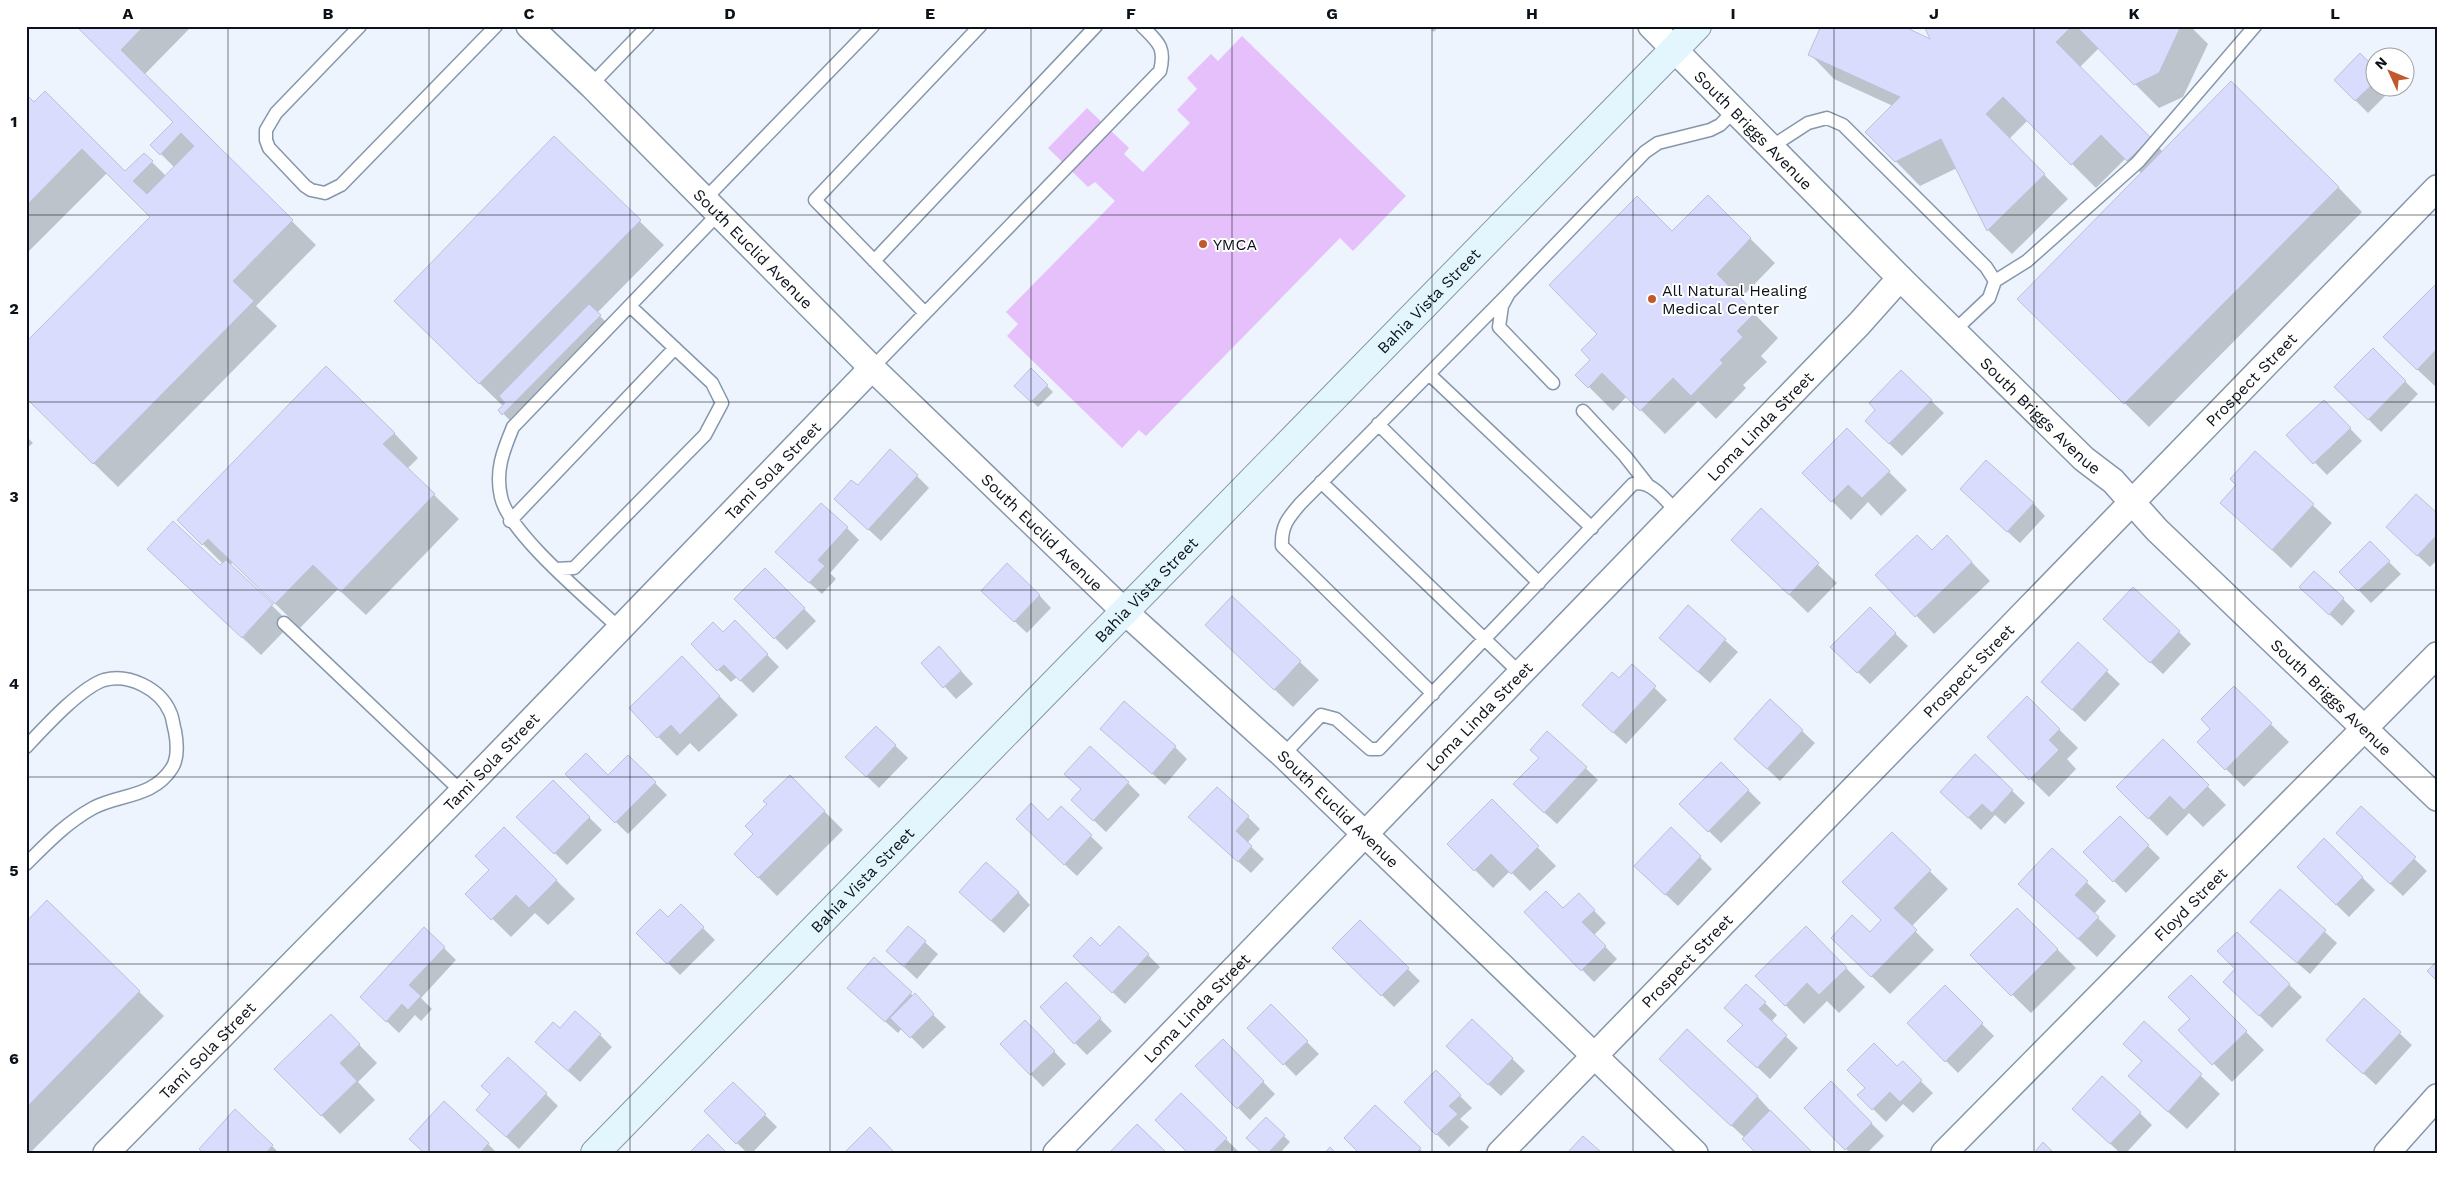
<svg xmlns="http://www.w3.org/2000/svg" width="2463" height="1179" viewBox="0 0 2463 1179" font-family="'Work Sans',sans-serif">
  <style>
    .pitch { fill: #e6c0fb }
    .shadow { fill: #0003 }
    .building { fill: #dadcfd; stroke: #bebfd8 }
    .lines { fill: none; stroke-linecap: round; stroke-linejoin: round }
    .lane-casing { stroke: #8697ab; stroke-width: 15 }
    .street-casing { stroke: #8697ab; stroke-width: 28 }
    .secondary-casing { stroke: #8697ab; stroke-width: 30 }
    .lane { stroke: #fff; stroke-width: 12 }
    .street { stroke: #fff; stroke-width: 25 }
    .secondary { stroke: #e3f6fd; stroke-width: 28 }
    .grid { fill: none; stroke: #0c1219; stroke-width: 1; stroke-opacity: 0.55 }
    .poi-dot { fill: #c05a2a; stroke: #fff; stroke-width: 2 }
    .labels { text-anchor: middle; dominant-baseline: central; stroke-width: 4; stroke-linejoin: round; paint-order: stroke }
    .street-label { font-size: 16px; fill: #0c1219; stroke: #fff }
    .poi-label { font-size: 16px; fill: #0c1219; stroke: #fff; text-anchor: start }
    .neatline { fill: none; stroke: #0c1219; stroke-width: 2 }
    .grid-label { font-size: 16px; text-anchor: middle; font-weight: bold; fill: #0c1219 }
  </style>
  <rect width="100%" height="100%" fill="#edf4fd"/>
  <path class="pitch" d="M1242,36l164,160 -53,55 -13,-13 -194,198 -7,-6 -17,18 -115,-112 11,-12 -12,-12 109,-111 -20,-19 -7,5 -40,-39 39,-40 42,40 -5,6 19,18 47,-49 -13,-13 20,-21 -10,-11 24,-24 7,7z"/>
  <path class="shadow" d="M78,26h114l-48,49 172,170 -60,61 21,20 -159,161 -92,-90 126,-180 -45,-44 -81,81v-158l99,77 19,-19 22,22 9,-8 -23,-23 22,-23z
    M1428,26h11l-5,6z
    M1926,26h264l18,18 -25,53 -24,11 -60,-60 -19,19 83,85 175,35 24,25 -213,215 -130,-128 123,-125 -16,-16 -30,30 -68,-68 -19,19 59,60 -56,55 -24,-24 -31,-62 -37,18 -53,-54 26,-26 -59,-27 -24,-25 123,-12z
    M2376,71v17h17l-25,25 -33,-33z
    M554,138l110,107 -67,68 15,15 -97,98 -15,-16 3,-4 -83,-80z
    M1708,197l67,66 -35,36 38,39 -17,18 6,6 -24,23 3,3 -30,31 -18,-18 -33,33 -38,-38 -14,15 -36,-36 15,-15 7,-26 73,-101z
    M2437,284v103h-1l-33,-31z
    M2373,350l45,44 -37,38 -45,-45z
    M1031,370l22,22 -15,15 -22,-21z
    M1901,372l43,41 -42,43 -36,-35 11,-11z
    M2336,414l26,27 -35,34 -39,-40z
    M1847,430l60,60 -26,26 -13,-14 -17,18 -47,-47z
    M394,433l24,25 -11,11 52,50 -93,96 -28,-26 -38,39 -67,-66 -3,3 61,59 -30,31 -94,-87 54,-1 2,-3 -44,-44z
    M26,436l7,7 -7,6z
    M2256,453l76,70 -41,45 -69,-65 16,-18z
    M917,476l12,12 -48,53 -33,-30 10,-24z
    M1974,501l59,2 12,13 -25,27z
    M1761,510l76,73 -29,30 -57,-55z
    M2437,515v45l-7,7 -30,-28z
    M847,528l12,12 -29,33 6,6 -14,15 -33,-29z
    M1947,537l43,44 -56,53 -57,-59 55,-23z
    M2370,543l31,31 -30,29 -30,-31z
    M765,569l51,52 -29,29 -51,-51z
    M1039,595l12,13 -24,25 -32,-30z
    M2313,599h30l12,12 -13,15z
    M1688,607l50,45 -28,31 -50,-45z
    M1870,609l38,37 -38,38 -38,-37z
    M735,622l44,45 -26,26 -16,-16 -6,5 -39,-38 31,-10z
    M2117,631l62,1 12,12 -28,30z
    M1225,643l75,19 19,18 -26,27z
    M2078,644l42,40 -35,38 -30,-28z
    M682,658l56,57 -39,37 -9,-9 -13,13 -47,-48z
    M951,660l22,24 -17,15 -33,-36z
    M1632,666l35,34 -41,44 -30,-27 23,-37z
    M2234,688l55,54 -45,45 -45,-45 13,-13z
    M2027,698l51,50 -11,11 9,10 -27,28 -61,-60z
    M876,727l32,31 -29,30 -32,-31z
    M1102,729l73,18 12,12 -22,26z
    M1802,731l13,12 -35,38 -32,-30z
    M1548,732l50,48 -41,44 -30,-27z
    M2163,741l63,64 -23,22 -14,-14 -22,23 -50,-49z
    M628,756l39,39 -39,39 -61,-60 41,2z
    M1975,756l50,47 -20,21 -10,-9 -14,15 -27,-26z
    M1721,763l40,40 -40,40 -40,-39z
    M790,777l53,53 -66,66 -42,-42 20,-20 13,-30z
    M553,782l49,48 -35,35 -49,-48z
    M1128,783l12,12 -34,37 -21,-20z
    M1492,801l64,65 -26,25 -20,-20 -17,17 -44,-44z
    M1061,808l42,40 -26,28 -47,-44 18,-10z
    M2361,808l66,63 -24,25 -53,-50z
    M1248,817l12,12 -13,14 17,16 -13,14 -49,-44z
    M2120,818l40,40 -34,35 -41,-41z
    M504,828l71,71 -27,26 -13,-12 -24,24 -44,-43 24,-24z
    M1892,834l56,55 -37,38 23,23 -44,44 -58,-56 38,-4 13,-13z
    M2324,840l51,50 -26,27 -51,-50z
    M2052,849l54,52 -12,13 22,22 -19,21 -77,-73z
    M1700,857l12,12 -34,37 -30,-28z
    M2280,891l57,52 -27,31 -46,-40z
    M1018,892l12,13 -26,28 -31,-29z
    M1579,895l27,28 -12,12 23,24 -23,23 -68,-70 37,-2z
    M47,902l117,114 -134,137h-4v-229z
    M681,906l34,34 -35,35 -42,-42 30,-15z
    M2017,909l59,59 -45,45 -59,-58z
    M1360,922l60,59 -26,26 -60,-59z
    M908,927l30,27 -21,25 -30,-28z
    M1806,928l59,59 -26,26 -12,-12 -23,23 -47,-48z
    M2237,934l65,63 -30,31 -47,-46 12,-13z
    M444,948l12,12 -35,38 11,11 -11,12 -6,-6 -16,18 -25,-24z
    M1100,948l48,7 12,12 -35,37 -38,-36z
    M874,959l72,68 -23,22 -21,-21 -4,5 -37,-33z
    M2191,976l73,74 -32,32 -52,-52 12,-11z
    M1066,984l46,47 -25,24 -12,-12z
    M1945,987l49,49 -36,37 -50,-50z
    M2364,1000l48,45 -36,40 -36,-33z
    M1765,1003l12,12 -6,7 27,26 -28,31 -41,-38z
    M1271,1006l48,48 -23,22 -47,-48z
    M331,1016l46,47 -19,19 17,18 -35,34 -64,-65z
    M1472,1020l53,51 -24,25 -41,-38z
    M1025,1021l41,43 -23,23 -42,-43z
    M2145,1023l75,71 -33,35 -39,-35 -6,-32 -17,-18z
    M560,1029l40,6 12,12 -32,35 -31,-28z
    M1687,1031l71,66 17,19 -30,22 -66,-61z
    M1223,1041l52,53 -25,26 -53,-54z
    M1902,1063l31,30 -20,20 -10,-9 -17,18 -27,-27z
    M1436,1072l36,36 -12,11 9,8 -20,20 -43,-45z
    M733,1083l44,44 -25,26h-5l-42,-42z
    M1831,1083l53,53 -17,17h-17l-44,-45z
    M546,1094l12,12 -39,43 -29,-27z
    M1181,1095l57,56 -2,2h-46z
    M444,1103l44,41 9,9h-72z
    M1375,1106l49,47h-64z
    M2140,1113l12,12 -26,28h-6l-34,-32z
    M1266,1119l24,23 -10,11h-17z
    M272,1146l7,7h-74z"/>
  <path class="building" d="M76,26h68l-23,24 172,170 -60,61 21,20 -161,163 -67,-66v-56l124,-125 -68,-68 -56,57v-112l8,8 11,-11 80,80 19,-18 9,8 -20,20 14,13 47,-48 -13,-13 -21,22 -10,-10 23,-23z
    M1821,26h82l27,13 -6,-13h148l-16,16 95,96 -24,23 -26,-26 -30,30 -68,-68 -17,17 59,60 -58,57 -46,-92 -46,23 -30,-30 35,-35 -92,-42z
    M2076,26h105l-22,47 -25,12z
    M2360,53l16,16v12l-21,20 -21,-21z
    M2231,81l108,106 -215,217 -107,-105z
    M554,136l87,84 -162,164 -85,-83z
    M1708,195l43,43 -34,36 38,39 -18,18 6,6 -23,23 3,3 -32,33 -18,-18 -33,33 -38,-38 -14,15 -13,-13 15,-15 -9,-10 16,-16 -48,-49 88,-89 35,35z
    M2437,283v66l-20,21 -34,-33z
    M589,304l12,11 -99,100 -4,-5 7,-7 -6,-7z
    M2373,348l33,33 -38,39 -34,-33z
    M326,366l69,67 -12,11 52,50 -94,98 -28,-27 -38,39 -67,-65 -6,6 -25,-25z
    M1031,368l17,17 -17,17 -17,-16z
    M1901,370l31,30 -43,44 -24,-23 10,-11 -6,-7z
    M2324,400l27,28 -38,36 -27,-29z
    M1847,428l43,43 -28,27 -14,-13 -17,17 -29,-29z
    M890,449l28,26 -50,55 -34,-31 17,-19 7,5z
    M2255,451l59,53 -42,46 -52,-47 16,-18 -6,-6z
    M1986,460l48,43 -27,29 -47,-43z
    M2416,494l21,19v22l-20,21 -31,-29z
    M821,503l27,24 -30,33 7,6 -16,17 -34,-31z
    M1761,508l58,55 -30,32 -58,-55z
    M173,521l47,44 6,-5 47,44 -31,34 -95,-89z
    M1917,535l15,15 15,-15 25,27 -57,55 -40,-42z
    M2370,541l20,20 -32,30 -19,-19z
    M1007,563l33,32 -26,27 -33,-31z
    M765,568l40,40 -31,31 -40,-40z
    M2314,571l30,27 -15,17 -30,-28z
    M2133,587l47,44 -30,32 -47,-44z
    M1232,596l69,65 -27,29 -69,-65z
    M1688,605l38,34 -28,33 -39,-34z
    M1870,607l26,26 -39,40 -27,-26z
    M735,620l33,34 -28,27 -16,-16 -7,6 -26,-27 22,-22 10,10z
    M2078,642l30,28 -36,40 -31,-28z
    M939,646l22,25 -18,17 -22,-25z
    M682,656l38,40 -40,39 -9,-10 -14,13 -28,-30z
    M1632,664l24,22 -43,47 -31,-28 30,-33 7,6z
    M2234,686l38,37 -47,47 -28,-28 13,-13 -9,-10z
    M2027,696l33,33 -11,11 10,10 -30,30 -42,-43z
    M1770,699l33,31 -36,39 -33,-30z
    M1124,701l52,45 -24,28 -52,-45z
    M876,726l20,19 -30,32 -21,-20z
    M1547,731l40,36 -43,46 -31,-29 26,-26 -9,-8z
    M2163,739l46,46 -25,25 -14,-14 -22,23 -32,-32z
    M1090,746l39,36 -36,39 -22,-21 10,-11 -17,-15z
    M586,753l22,22 20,-20 28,27 -41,41 -50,-49z
    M1975,754l38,36 -21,23 -10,-9 -14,14 -28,-26z
    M1721,762l28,28 -41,42 -29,-28z
    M790,775l35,36 -67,67 -24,-24 19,-20 -8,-8 22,-22 -4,-3z
    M553,780l37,37 -36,37 -38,-37z
    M1217,787l32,29 -13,15 16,15 -14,16 -50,-45z
    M1492,799l47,47 -28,28 -20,-20 -17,17 -27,-27z
    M1031,803l17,17 13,-14 31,29 -28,30 -48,-46z
    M2361,806l55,51 -26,27 -54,-51z
    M2120,816l29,29 -36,37 -30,-30z
    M504,827l53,53 -28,28 -13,-13 -25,25 -26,-26 24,-24 -14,-14z
    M1671,827l30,29 -36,39 -31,-29z
    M1892,832l39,38 -37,38 23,22 -46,47 -40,-39 21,-23 18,17 11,-12 -39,-38z
    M2324,838l39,39 -27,28 -39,-38z
    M2052,848l36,33 -13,14 24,22 -21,22 -60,-55z
    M986,862l33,30 -28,29 -32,-29z
    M2280,889l46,41 -29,33 -47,-41z
    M1546,891l17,17 16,-15 16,17 -13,12 24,24 -25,25 -57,-59z
    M47,900l93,91 -114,117v-186z
    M681,904l23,23 -37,37 -31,-31 24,-24 8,8z
    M2017,908l41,41 -47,47 -41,-41z
    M1360,920l49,48 -28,28 -49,-48z
    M908,926l18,15 -22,26 -18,-16z
    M1119,926l30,28 -37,39 -39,-37 18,-19 9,9z
    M1806,926l41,42 -28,27 -12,-12 -22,23 -30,-30z
    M424,927l21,20 -36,38 12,11 -13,14 -6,-6 -16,18 -26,-25z
    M2237,932l53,52 -31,32 -36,-34 12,-13 -18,-18z
    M874,957l38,35 -27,30 -38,-34z
    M2437,961v20l-10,-10z
    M2191,975l56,56 -35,34 -34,-35 12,-11 -22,-22z
    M1066,982l35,36 -27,26 -34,-37z
    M1746,984l20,18 -7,7 28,26 -30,33 -30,-27 16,-16 -19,-17z
    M1945,985l38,38 -38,39 -38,-39z
    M915,993l19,21 -24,24 -20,-20z
    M2364,998l37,34 -38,42 -37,-34z
    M1271,1004l37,37 -25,24 -36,-37z
    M575,1011l26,23 -33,37 -33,-29 18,-20 7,6z
    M331,1014l29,30 -20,19 17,18 -36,35 -47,-47z
    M1472,1019l41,39 -25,27 -42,-39z
    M1025,1020l30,31 -25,24 -30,-31z
    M2144,1021l58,53 -34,38 -40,-36 14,-15 -19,-17z
    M1687,1029l71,67 -27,30 -72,-67z
    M1223,1039l41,42 -27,28 -42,-43z
    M1874,1043l23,23 6,-5 19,19 -22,22 -10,-10 -18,18 -15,-15 8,-7 -18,-18z
    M508,1057l39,36 -41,44 -30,-27 14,-16 -9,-8z
    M1436,1070l25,25 -12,11 9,8 -22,21 -32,-33z
    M2102,1076l39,36 -31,32 -38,-35z
    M1831,1081l41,42 -27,27 -41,-42z
    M733,1082l33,32 -30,30 -32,-33z
    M1181,1093l46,45 -15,15h-24l-33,-33z
    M444,1101l45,42 -9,10h-56l-15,-14z
    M1375,1105l46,43 -5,5h-57l-15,-15z
    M235,1109l38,36 -7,8h-63l-4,-4z
    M1770,1110l43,43h-57l-14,-14z
    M1266,1117l19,18 -17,18h-6l-16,-15z
    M1137,1124l30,29h-58z
    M870,1127l25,26h-51z
    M708,1134l19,19h-38z
    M1583,1136l19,17h-35z
    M2043,1142l11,11h-20z
    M1330,1147l6,6h-11z"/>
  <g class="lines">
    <defs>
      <path id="lane" d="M360,26l-84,87 -10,17v10l3,8 36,38 6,4 14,3 16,-8 155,-159
        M591,85l57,-59
        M1771,147l37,-24 19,-5 16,7 143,142 9,14 -6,17 -35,33
        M705,199l168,-173
        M874,261l222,-235
        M1995,281l32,-20 111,-99 117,-136
        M925,313l-110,-113 165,-174
        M872,368l288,-297c6,-24 -2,-29 -18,-45
        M1429,374l163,154
        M1553,383l-54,-56 3,-21 7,-13 136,-141 13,-9 52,-13 10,-5 15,-15
        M1583,411l42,45 22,28
        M1378,424l161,159
        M1321,482l200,192
        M510,521l165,-173
        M556,569l18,-1 131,-133 17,-32 -10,-20 -82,-77
        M284,623l178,169
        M620,629c-29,-28 -111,-95 -119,-132 -6,-26 2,-46 12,-70l206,-214
        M1433,694l-151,-148c-1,-20 6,-28 18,-42l209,-211
        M26,747c18,-19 54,-59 78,-67 25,-7 56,9 66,32 3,6 3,13 5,19 2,11 4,26 -3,37 -19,30 -53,26 -79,40 -27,15 -46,35 -67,56
        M1283,755l38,-40 15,4 34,30h9l254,-265c18,-5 33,17 44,28"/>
      <g id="street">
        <path id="s1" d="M529,26l62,59 281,283 252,243 159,144 412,398"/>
        <path id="s2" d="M1651,26l249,252 184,181 29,22 44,49 280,268"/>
        <path id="s3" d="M106,1153l356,-361 410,-424"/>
        <path id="s4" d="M1056,1153l803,-829 41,-46"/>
        <path id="s5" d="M1500,1153l937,-965"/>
        <path id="s6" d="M1944,1153l493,-498"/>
        <path d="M2387,1153l50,-56"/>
      </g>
      <g id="secondary">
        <path id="s7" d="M595,1153l1102,-1127"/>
      </g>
    </defs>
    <use href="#lane" class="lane-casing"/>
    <use href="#street" class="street-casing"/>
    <use href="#secondary" class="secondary-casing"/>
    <use href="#lane" class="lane"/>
    <use href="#street" class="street"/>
    <use href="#secondary" class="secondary"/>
  </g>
  <path class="grid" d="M228,26v1127M429,26v1127M630,26v1127M830,26v1127M1031,26v1127M1232,26v1127M1432,26v1127M1633,26v1127M1834,26v1127M2034,26v1127M2235,26v1127M26,215h2411M26,402h2411M26,590h2411M26,777h2411M26,964h2411"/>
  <g class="poi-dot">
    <circle cx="1203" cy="244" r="5"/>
    <circle cx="1652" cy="299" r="5"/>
  </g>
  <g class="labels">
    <g class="street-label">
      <text stroke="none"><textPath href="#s2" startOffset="146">South Briggs Avenue</textPath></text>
      <text stroke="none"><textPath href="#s1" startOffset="316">South Euclid Avenue</textPath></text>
      <text stroke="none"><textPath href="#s7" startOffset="1192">Bahia Vista Street</textPath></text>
      <text stroke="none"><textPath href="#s5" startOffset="1078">Prospect Street</textPath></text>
      <text stroke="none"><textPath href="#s2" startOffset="551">South Briggs Avenue</textPath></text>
      <text stroke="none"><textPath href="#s4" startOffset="1012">Loma Linda Street</textPath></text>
      <text stroke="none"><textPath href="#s3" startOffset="954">Tami Sola Street</textPath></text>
      <text stroke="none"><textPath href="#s1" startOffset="721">South Euclid Avenue</textPath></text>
      <text stroke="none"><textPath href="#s7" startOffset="788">Bahia Vista Street</textPath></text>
      <text stroke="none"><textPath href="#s5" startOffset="672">Prospect Street</textPath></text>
      <text stroke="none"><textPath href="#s2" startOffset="956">South Briggs Avenue</textPath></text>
      <text stroke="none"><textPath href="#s4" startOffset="608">Loma Linda Street</textPath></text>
      <text stroke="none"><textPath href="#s3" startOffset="549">Tami Sola Street</textPath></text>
      <text stroke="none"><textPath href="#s1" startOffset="1126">South Euclid Avenue</textPath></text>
      <text stroke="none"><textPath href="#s7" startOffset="382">Bahia Vista Street</textPath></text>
      <text stroke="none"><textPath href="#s6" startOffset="350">Floyd Street</textPath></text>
      <text stroke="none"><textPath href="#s5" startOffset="268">Prospect Street</textPath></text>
      <text stroke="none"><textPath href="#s4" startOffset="202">Loma Linda Street</textPath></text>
      <text stroke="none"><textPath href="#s3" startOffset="144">Tami Sola Street</textPath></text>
    </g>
    <g class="poi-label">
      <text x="1213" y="244">YMCA</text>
      <text x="1662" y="290">All Natural Healing<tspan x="1662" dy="18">Medical Center</tspan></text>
    </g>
  </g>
  <rect width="2463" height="1179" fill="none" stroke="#ffffff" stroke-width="55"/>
  <g transform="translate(2390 72) rotate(314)"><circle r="24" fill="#ffffff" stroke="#9ea0a3"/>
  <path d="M0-4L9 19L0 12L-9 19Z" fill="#c05a2a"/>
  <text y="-8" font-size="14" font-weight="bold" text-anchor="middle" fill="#0c1219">N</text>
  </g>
  <rect x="28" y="28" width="2408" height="1124" class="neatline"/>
  <g class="grid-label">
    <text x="128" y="19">A</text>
    <text x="328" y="19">B</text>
    <text x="529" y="19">C</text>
    <text x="730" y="19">D</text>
    <text x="930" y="19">E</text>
    <text x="1131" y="19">F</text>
    <text x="1332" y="19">G</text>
    <text x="1532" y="19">H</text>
    <text x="1733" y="19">I</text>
    <text x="1934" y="19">J</text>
    <text x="2134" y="19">K</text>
    <text x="2335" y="19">L</text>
    <text x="14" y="127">1</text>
    <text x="14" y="314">2</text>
    <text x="14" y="502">3</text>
    <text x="14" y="689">4</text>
    <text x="14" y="876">5</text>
    <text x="14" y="1064">6</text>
  </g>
</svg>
